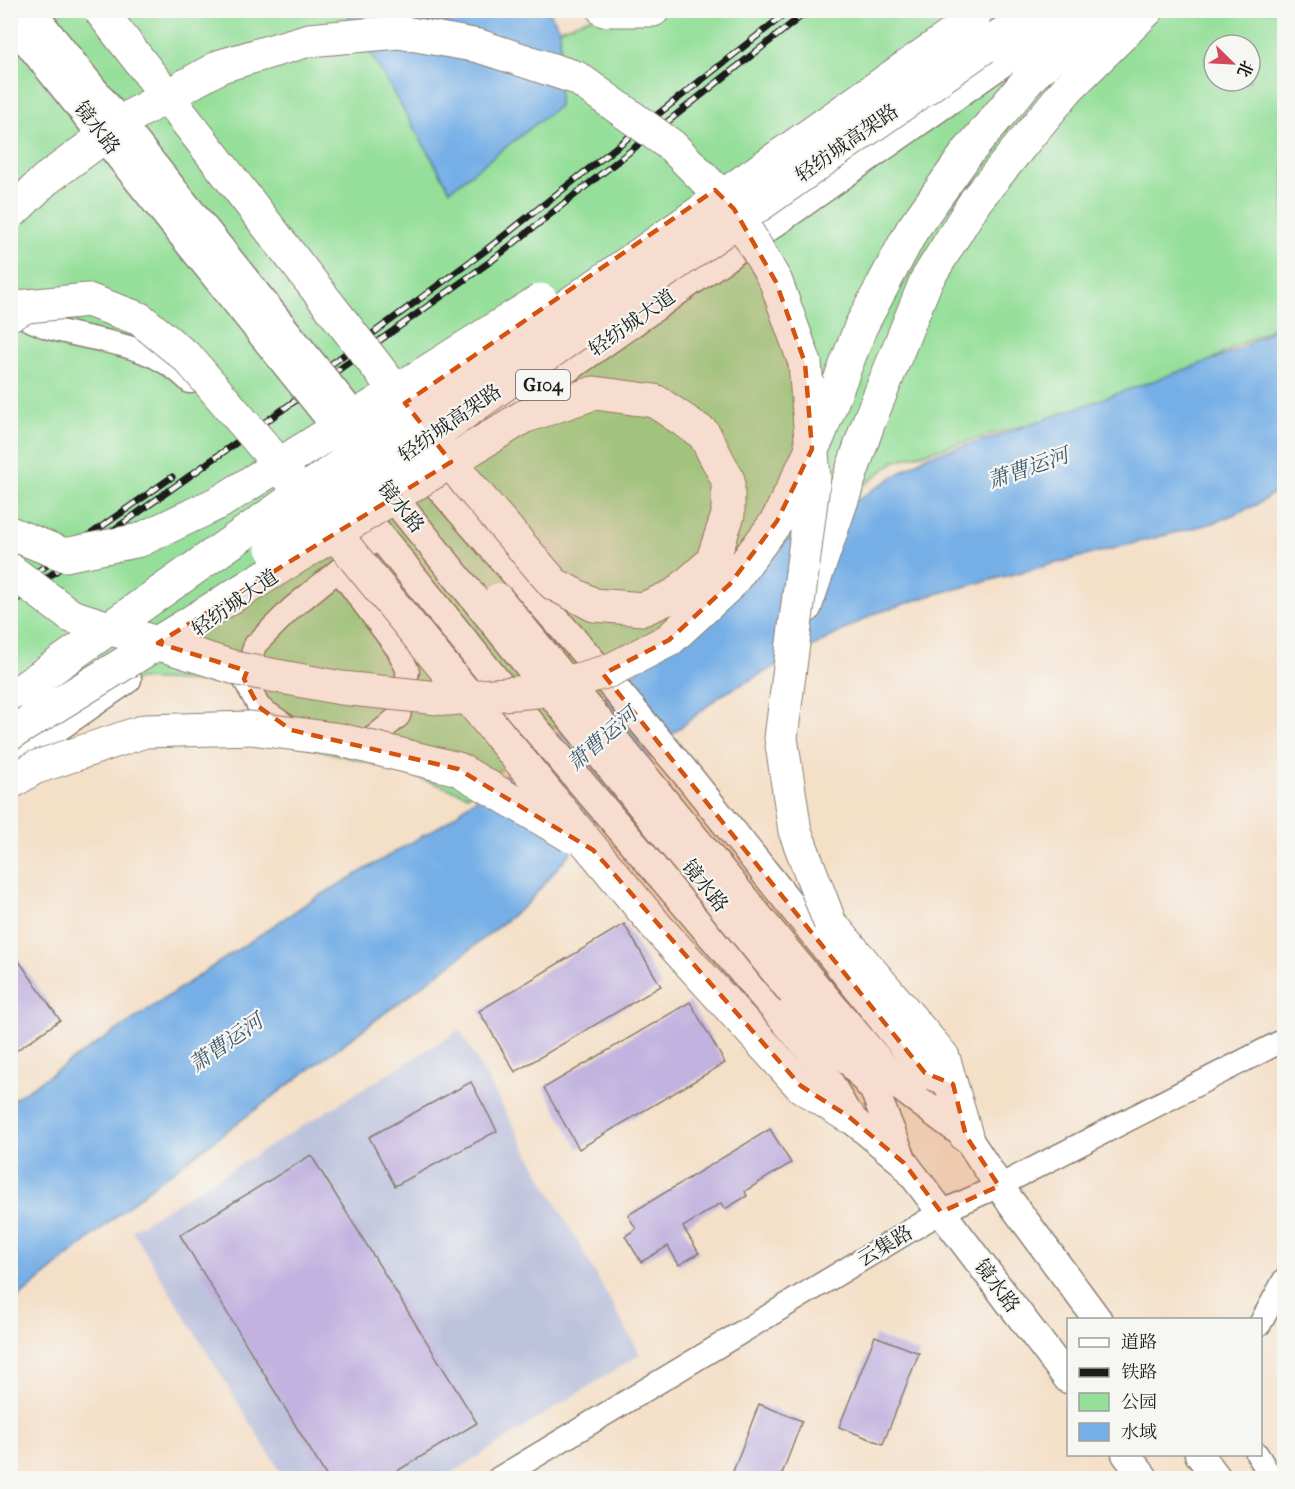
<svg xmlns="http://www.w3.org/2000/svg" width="1295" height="1489" viewBox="0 0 1295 1489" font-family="'IM FELL French Canon','Noto Serif SC',serif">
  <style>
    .industrial { fill: #bec3dd }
    .green { fill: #95df9a; stroke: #587e5b; stroke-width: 1.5; fill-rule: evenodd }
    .water { fill: #76afe6; stroke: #496681; stroke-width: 1.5 }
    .building { fill: #c1b2df }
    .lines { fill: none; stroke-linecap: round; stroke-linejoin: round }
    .minor-casing { stroke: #887e72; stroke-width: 25 }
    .major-casing { stroke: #887e72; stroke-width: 31 }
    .highway-casing { stroke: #887e72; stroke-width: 35 }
    .minor { stroke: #fff; stroke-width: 22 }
    .major { stroke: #fff; stroke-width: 28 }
    .highway { stroke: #fff; stroke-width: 33 }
    .rail-casing { stroke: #1c1c1c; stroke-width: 7 }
    .rail { stroke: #f6f6f2; stroke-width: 4.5; stroke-dasharray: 14; stroke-linecap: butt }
    .major-bridge-casing { stroke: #887e72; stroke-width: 31; stroke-linecap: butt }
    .highway-bridge-casing { stroke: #887e72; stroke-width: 35; stroke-linecap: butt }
    .major-bridge { stroke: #fff; stroke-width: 28 }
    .highway-bridge { stroke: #fff; stroke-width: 33 }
    .marked { fill: #d4530e; fill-opacity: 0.2; stroke: #d4530e; stroke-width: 4.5; stroke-dasharray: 12 8; stroke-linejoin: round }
    .labels { text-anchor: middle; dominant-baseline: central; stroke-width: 4.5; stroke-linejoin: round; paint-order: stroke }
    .shield { fill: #f6f6f2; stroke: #5d5d5c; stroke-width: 1.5 }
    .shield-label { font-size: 18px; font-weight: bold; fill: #1c1c1c }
    .street-label { font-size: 20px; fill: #1c1c1c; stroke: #f6f6f2 }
    .water-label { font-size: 21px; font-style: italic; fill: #40576d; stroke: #f6f6f2 }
  </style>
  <rect width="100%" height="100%" fill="#f6f6f2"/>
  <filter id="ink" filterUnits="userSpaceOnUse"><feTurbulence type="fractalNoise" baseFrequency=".0167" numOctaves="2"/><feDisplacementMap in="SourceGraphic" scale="12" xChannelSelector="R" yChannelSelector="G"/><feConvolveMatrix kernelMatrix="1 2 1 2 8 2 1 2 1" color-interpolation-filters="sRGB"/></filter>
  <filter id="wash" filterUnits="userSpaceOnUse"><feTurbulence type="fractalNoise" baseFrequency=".008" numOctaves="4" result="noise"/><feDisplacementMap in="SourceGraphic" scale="24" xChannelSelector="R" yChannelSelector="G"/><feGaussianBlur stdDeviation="1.35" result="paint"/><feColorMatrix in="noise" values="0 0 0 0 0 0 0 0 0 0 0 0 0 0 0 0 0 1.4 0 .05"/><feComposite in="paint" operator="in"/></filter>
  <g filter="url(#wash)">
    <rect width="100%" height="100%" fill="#f4dfc7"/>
    <path class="industrial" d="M460,1030l180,324 -196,124h-160l-152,-248z"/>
    <path class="green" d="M11,11h335l104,179 109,-84 1,-77 47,-18h677v311l-131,68 -258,71 -427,334 -79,-27 -107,-28 -52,-57 -92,-4 -127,85zM1214,45h36v36h-36z"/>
    <path class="water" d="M346,11h203l11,18 -1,77 -109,84z
      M1284,323v163l-28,19 -43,18 -281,72 -58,19 -154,82 -54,43 -138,164 -69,55 -309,230 -139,116v-203l298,-199 136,-79 237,-188 105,-95 13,-5 127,-79 68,-19 239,-85z"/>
    <g id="blocks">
      <path class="building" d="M624,924l37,62 -146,86 -36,-61z
        M10,948l50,72 -50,35z
        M690,1002l35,61 -146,86 -35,-61z
        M471,1082l26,49 -102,55 -26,-49z
        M770,1129l21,34 -46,28 2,5 -22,13 -4,-6 -38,24 16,26 -20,12 -11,-19 -27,16 -16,-26 11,-7 -8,-14z
        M311,1155l166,268 -93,56h-56l-148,-244z
        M875,1336l44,17 -36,91 -44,-17z
        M759,1404l43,17 -22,58h-50z"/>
    </g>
  </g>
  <g filter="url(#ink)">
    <use href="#blocks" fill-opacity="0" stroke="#887e72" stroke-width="1.5"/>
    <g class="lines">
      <defs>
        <path id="minor" d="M10,311c13,6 26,12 39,17 51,15 102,14 141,54
          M345,579l53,71 10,21 -9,45 -25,21 -22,8
          M293,730l-34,-23 -15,-28 11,-34 37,-37 87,-71
          M1260,1324l24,-44
          M1257,1454l15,24
          M499,1478l442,-266 58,-26 285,-146"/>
        <path id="major" d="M491,422l586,-412
          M414,458l171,195 103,123 237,297 28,11
          M349,497l178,222 289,339 32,58 56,47 164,216
          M10,760l117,-81
          M810,979l92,109 64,48 33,50 99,134
          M792,993l82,97 28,69
          M1126,1454l18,24
          M1199,1454l18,24"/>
        <path id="highway" d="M604,10h49
          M984,47l53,-37
          M912,230l55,-77 66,-79 73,-64
          M805,607l63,-183 58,-143 50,-81 92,-112 79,-78
          M593,850l65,78 143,158 47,30
          M830,923l113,134 23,79"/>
      </defs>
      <use href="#minor" class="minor-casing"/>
      <use href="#major" class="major-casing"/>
      <use href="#highway" class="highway-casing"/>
      <use href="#minor" class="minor"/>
      <use href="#major" class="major"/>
      <use href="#highway" class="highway"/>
      <defs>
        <path id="rail" d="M307,382l179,-132 304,-240
          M10,591l162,-114
          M10,604l481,-343 318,-251"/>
      </defs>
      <use href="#rail" class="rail-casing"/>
      <use href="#rail" class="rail"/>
      <defs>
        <path id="major-bridge" d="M30,10l338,424
          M10,20l340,424
          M379,480l413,513
          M498,597l312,382"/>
        <path id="highway-bridge" d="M10,214l35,-34 88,-65 88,-49 88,-26 90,-8 80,14 98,32 95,68 62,63 42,73 29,81 9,114 -33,261 14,93 35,92
          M10,314l17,-8 61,-6 52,19 49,40 76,89 328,402
          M10,533l55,22 75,-15 80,-38 321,-202
          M272,548l712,-501
          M10,570l61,46 168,53 102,19 107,11 89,-8 72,-20 60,-31 61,-56 47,-63 42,-86 42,-109 51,-96
          M20,691l953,-671
          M10,734l513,-317 71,-24 61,8 49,33 24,46v35l-16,47 -37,33 -32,14 -49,-4 -40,-21 -86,-100 -368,-474
          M10,783l24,-15 111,-37 106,-3 90,12 117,29 113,67"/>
      </defs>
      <use href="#major-bridge" class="major-bridge-casing"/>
      <use href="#highway-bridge" class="highway-bridge-casing"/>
      <use href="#major-bridge" class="major-bridge"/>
      <use href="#highway-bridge" class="highway-bridge"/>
    </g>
  </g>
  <path class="marked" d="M715,190l19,19 42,73 29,81 7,86 -35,72 -47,63 -61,56 -66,34 322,399 28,11 13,52 33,50 -58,26 -37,-49 -56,-47 -47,-30 -208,-236 -135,-81 -167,-39 -32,-23 -15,-28 3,-8 -89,-28 293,-181 -46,-59z"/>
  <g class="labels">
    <rect class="shield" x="516" y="370" width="54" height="30" rx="4.5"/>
    <g class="shield-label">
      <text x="543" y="385">G104</text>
    </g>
    <g class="street-label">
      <text transform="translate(97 128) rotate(52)">镜水路</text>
      <text transform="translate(847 143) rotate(-35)">轻纺城高架路</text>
      <text transform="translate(632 323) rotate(-35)">轻纺城大道</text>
      <text transform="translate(450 423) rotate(-35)">轻纺城高架路</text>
      <text transform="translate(401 507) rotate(51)">镜水路</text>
      <text transform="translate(235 603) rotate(-35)">轻纺城大道</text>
      <text transform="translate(705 886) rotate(51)">镜水路</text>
      <text transform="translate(885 1246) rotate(-31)">云集路</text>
      <text transform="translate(997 1286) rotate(53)">镜水路</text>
    </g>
    <g class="water-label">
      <text transform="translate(1028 468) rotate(-19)">萧曹运河</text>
      <text transform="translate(602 739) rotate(-41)">萧曹运河</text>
      <text transform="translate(226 1043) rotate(-35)">萧曹运河</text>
    </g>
  </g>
  <rect width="1295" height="1489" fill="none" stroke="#f6f6f2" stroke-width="36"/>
  <rect x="1067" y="1318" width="195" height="138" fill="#f6f6f2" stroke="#9f9f9c" stroke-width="1.5"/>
  <rect x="1079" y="1338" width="30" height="9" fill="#ffffff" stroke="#9f9f9c" stroke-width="1.5"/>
  <text x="1121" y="1348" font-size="18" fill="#1c1c1c">道路</text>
  <rect x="1079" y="1368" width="30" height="9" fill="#1c1c1c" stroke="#9f9f9c" stroke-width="1.5"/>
  <text x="1121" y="1378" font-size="18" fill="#1c1c1c">铁路</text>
  <rect x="1079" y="1393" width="30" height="18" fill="#95df9a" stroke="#9f9f9c" stroke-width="1.5"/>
  <text x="1121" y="1408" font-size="18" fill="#1c1c1c">公园</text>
  <rect x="1079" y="1423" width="30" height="18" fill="#76afe6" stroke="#9f9f9c" stroke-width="1.5"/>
  <text x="1121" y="1438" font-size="18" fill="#1c1c1c">水域</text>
  <g transform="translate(1232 63) rotate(114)"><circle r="28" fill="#f6f6f2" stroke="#9f9f9c" stroke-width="1.5"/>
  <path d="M0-4.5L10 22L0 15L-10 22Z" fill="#d1495b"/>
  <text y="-9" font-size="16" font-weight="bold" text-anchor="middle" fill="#1c1c1c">北</text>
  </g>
</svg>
